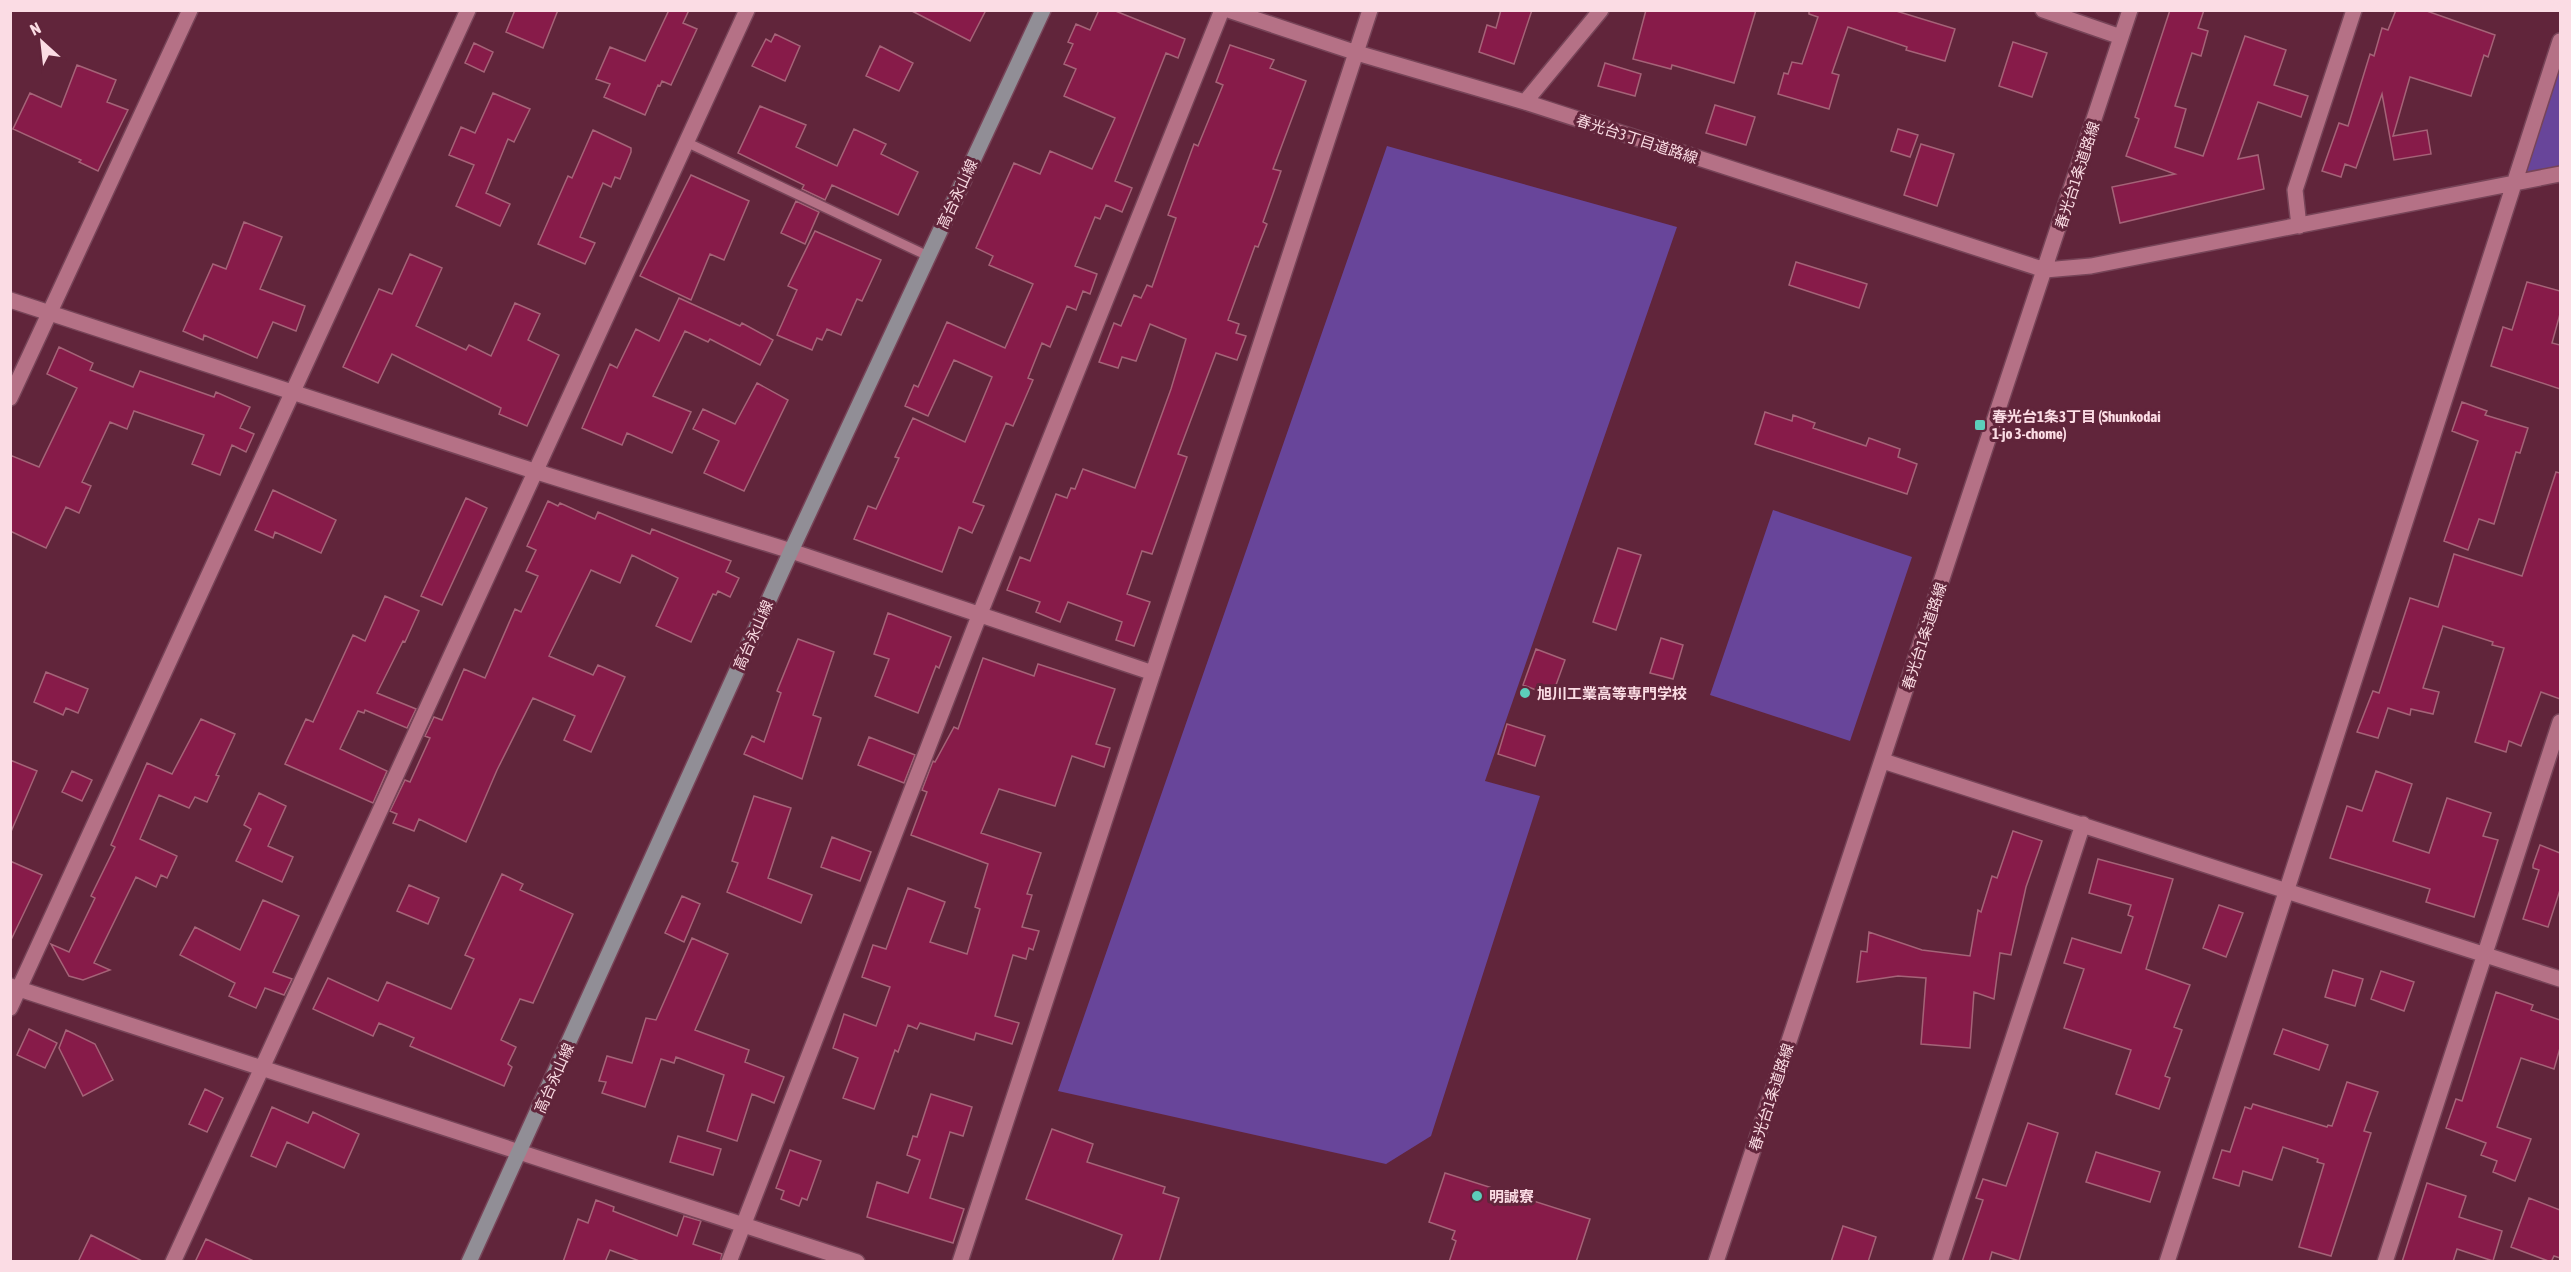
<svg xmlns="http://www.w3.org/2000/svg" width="2571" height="1272" viewBox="0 0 2571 1272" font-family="'Asap Condensed','Noto Sans JP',sans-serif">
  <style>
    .green { fill: #68459a }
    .building { fill: #871b49; stroke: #a56378; stroke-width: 1.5 }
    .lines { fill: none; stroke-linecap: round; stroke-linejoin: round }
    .lane-casing { stroke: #774458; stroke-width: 12 }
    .street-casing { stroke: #774458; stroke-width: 18 }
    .secondary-casing { stroke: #774458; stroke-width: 18 }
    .lane { stroke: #b57186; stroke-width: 9 }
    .street { stroke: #b57186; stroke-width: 15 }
    .secondary { stroke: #918e96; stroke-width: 15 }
    .poi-dot { fill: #5cceba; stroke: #61253b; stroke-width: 2 }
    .labels { text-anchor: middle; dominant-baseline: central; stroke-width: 6; stroke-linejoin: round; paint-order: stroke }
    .street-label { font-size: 15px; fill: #fbdce4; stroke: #61253b }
    .poi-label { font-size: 15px; font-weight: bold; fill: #fbdce4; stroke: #61253b; text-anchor: start }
  </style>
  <rect width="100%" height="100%" fill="#61253b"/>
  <path class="green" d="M2560,41v133l-44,8z
    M1387,146l290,81 -192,554 55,15 -109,340 -45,28 -328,-73z
    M1773,510l139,47 -62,184 -140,-46z"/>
  <path class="building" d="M515,10h43l-15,38 -37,-16z
    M669,10h20l-6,13 14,6 -26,56 -9,-4 -2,5 -2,-1 -13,30 -41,-18 6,-13 -14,-5 14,-32 35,14z
    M910,10h76l-16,31z
    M1099,10h14l72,29 -7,19 -12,-5 -51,128 17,7 -10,24 -16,-7 -6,14 -5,-2 -20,49 22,8 -7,20 -7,-3 -7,19 -9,-4 -17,41 -8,-4 -14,35 5,2 -20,46 -7,-3 -33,79 11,4 -12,27 -13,-6 -17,45 -88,-33 14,-33 8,3 23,-51 -4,-1 18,-39 52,24 27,-65 -38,-17 -26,56 -23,-10 9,-21 4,2 29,-65 58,26 28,-64 -44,-19 4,-9 -17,-8 38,-85 26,11 10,-23 42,18 23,-51 -51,-22 12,-27 -12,-5 9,-20 -5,-2 8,-18 14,6z
    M1501,10h31l-18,54 -35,-12 8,-27 9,3z
    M1646,10h110l-22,73 -62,-18 -1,4 -38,-10z
    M1809,10h84l62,19 -10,32 -39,-11 1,-3 -59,-20 -16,46 7,2 -10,34 -51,-15 6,-21 4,1 4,-12 10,2 16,-47 -9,-3z
    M2170,10h34l-6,18 10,3 -7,25 -9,-3 -17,53 11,3 -11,38 28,9 42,-120 41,14 -12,35 34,11 -7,21 -43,-15 -20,57 20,-4 6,34 -144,34 -8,-36 63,-13 -49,-18 13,-37 -4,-2z
    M2396,10h28l71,25 -7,22 -4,-2 -13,41 -61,-19 -17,59 34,-6 4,24 -37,6 -12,-66 -26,74 -11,-4 -4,13 -19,-6 17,-48 9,3 22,-72 4,2 8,-28 6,2z
    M775,34l25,12 -15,35 -33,-15 14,-27 5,3z
    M2013,42l34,11 -15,44 -33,-11z
    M474,43l19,9 -9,20 -19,-9z
    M1230,45l44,15 -4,8 36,13 -33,88 8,2 -18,51 4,2 -9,23 -3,-1 -27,74 11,4 -3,9 10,3 -9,24 -21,-7 -38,101 9,3 -35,97 -10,-3 -15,43 23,8 -16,44 -18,-6 6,-18 -54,-20 -8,20 -24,-10 4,-10 -33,-12 13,-33 10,4 26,-67 11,4 4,-10 4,1 8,-20 52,19 36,-99 15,-50 -36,-15 -14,37 -14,-4 -4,11 -19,-6 15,-39 7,3 13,-31 7,3 6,-13 5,2 24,-69 -8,-3 26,-71 4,2 25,-61 -7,-3z
    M880,46l33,17 -14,28 -33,-15z
    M1605,63l36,11 -6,22 -37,-10z
    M77,65l39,15 -9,22 21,8 -30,61 -19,-9 2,-2 -68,-31 17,-36 31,14z
    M493,93l37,16 -16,33 -6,-3 -22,54 24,11 -10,22 -44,-20 18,-41 -25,-10 12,-28 14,6z
    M1715,105l40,12 -9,28 -40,-12z
    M760,106l46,19 -10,22 41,19 17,-37 32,15 -5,10 37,18 -20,43 -66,-30 -7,15 -23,-11 2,-4 -66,-32z
    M1898,129l20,6 -8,22 -19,-6z
    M593,130l38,18v4l-11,27 -5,-2 -4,10 -8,-4 -23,54 15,6 -10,21 -47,-20 30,-68 4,2z
    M1921,144l33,10 -17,52 -33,-11z
    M691,175l58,26 -25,59 -14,-6 -19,46 -51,-24z
    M796,201l23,11 -14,32 -24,-11z
    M244,222l38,15 -22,52 45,17 -9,25 -23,-9 -16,36 -53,-23 -1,5 -20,-9 30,-67 13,5z
    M815,231l66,29 -19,41 -5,-2 -16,36 -14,-6 -5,11 -5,-2 -5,12 -35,-15 20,-45 -9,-4z
    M410,254l32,14 -26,58 50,24 3,-5 22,11 24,-53 25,11 -12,26 31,15 -32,71 -28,-12 2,-6 -109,-54 -14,29 -35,-16 36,-78 13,5z
    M1796,262l71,22 -8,24 -70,-23z
    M2527,282l33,9v23l-8,29 8,2v44l-69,-23 12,-39 9,3z
    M679,298l61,28 2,-3 31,17 -13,25 -50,-26 -2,3 -23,-11 -32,65 38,16 -19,41 -45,-20 -5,12 -40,-17 28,-64 7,4 19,-39 23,12z
    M59,347l34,16 -3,7 43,17 7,-16 74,26 2,-5 34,15 -10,21 14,6 -8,18 -14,-7 -12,30 -28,-11 12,-29 -70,-24 -7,18 -17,-7 -28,60 9,4 -12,27 -13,-6 -20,41 -36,-17v-76l29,12 38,-79 -30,-14z
    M757,383l31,17 -44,91 -40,-18 15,-32 -26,-12 10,-20 32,15z
    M2462,402l25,9 -2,4 43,13 -8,25 -4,-1 -22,72 -15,-5 -11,31 -24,-9 34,-100 -26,-10z
    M1765,412l27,9 1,-6 22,8 -2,5 53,18 3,-8 31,11 -2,8 19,7 -10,30 -152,-50z
    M2556,472l4,1v226l-19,-7 -20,54 -12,-5 -3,11 -31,-10 29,-94 -12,-3 1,-3 -50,-16 -20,62 16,4 -6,22 -22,-5 -1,6 -22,-7 -10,30 -21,-6 16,-41 6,2 31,-95 28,9 16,-53 68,22z
    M273,490l63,30 -15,33 -46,-21 -2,6 -18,-8z
    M466,498l21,10 -45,97 -21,-9z
    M548,501l10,5 2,-3 35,16 3,-7 52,22 2,-5 79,32 -5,11 13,6 -9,19 -12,-6 -2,4 -3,-1 -22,48 -35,-16 22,-48 -46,-23 -12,28 -29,-13 -42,86 44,19 5,-10 27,12 -34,75 -27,-12 11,-24 -42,-18 -36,72 -31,72 -47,-23 -5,12 -21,-8 4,-9 -7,-3 15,-31 5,2 20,-44 -5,-2 9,-19 8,3 22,-51 21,9 30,-69 6,3 17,-36 -12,-5 10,-21 -9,-4z
    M1618,548l23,7 -25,75 -23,-8z
    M385,596l34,15 -14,31 -2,-1 -26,52 39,16 -9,19 -42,-18 -1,3 -6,-2 -18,38 47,22 -14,32 -88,-39 21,-45 7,3 40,-87 12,6z
    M888,613l63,24 -12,31 -3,-2 -18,47 -43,-17 14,-37 -15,-5z
    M1661,638l22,7 -10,34 -23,-6z
    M798,639l36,13 -21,63 8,3 -19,61 -58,-25 8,-18 12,6 17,-49 -4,-2z
    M1536,649l29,11 -13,36 -29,-11z
    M983,658l51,18 4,-12 77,25 -19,55 14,4 -6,19 -32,-11 -17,50 -56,-17 -18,44 60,20 -14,41 5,1 -10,32 17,4 -6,19 -4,-2 -3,11 -13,-4 -18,61 24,7 -7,21 -36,-11 -2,7 -54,-17 -3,6 -9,-4 -10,27 -3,-2 -21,59 -31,-11 15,-40 -25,-10 11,-34 32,12 14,-39 -28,-10 11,-32 13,4 22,-61 37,14 -15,40 37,12 13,-45 -5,-2 13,-43 -77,-29 16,-43 -5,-2 11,-29 2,1 19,-35 4,2z
    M46,672l42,17 -10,24 -12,-5 -3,7 -29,-13z
    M201,719l34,15 -19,41 3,1 -12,26 -12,-5 -6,11 -30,-13 -19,44 37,17 -10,22 -6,-3 -5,12 -20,-10 -42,86 16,7 -27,10 -14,-4 -18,-32 18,8 26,-54 -4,-2 24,-49 -4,-2 36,-82 25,11z
    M1507,724l38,12 -10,30 -37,-12z
    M869,737l46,18 -11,28 -46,-18z
    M10,760l27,11 -27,63z
    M72,771l20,9 -10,21 -20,-9z
    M2376,771l36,13 -19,57 36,12 18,-55 44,15 -8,23 15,4 -24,77 -48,-15 4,-13 -100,-31 17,-52 15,5z
    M259,793l27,13 -18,40 25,11 -11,25 -46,-21 15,-32 -7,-4z
    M754,796l37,12 -23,70 44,17 -11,28 -74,-31 11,-29 -6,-2z
    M2013,831l29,10 -16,46 -15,68 -11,-2 -6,46 -20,-7 -4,56 -49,-4 5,-66 -28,-2 -41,6 4,-31 6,1 2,-20 53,18 48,6 8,-46 3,2 11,-36 5,2z
    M832,837l39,15 -11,29 -39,-14z
    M2540,845l20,8v37l-12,37 -25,-8 16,-49 -6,-2v-3z
    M2098,859l75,20 -27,90 44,16 -16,42 8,3 -17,46 5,2 -11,31 -43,-15 15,-44 -67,-22 20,-59 -20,-6 8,-25 49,15 12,-36 -5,-2 3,-10 -42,-12z
    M10,861l32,14 -32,67z
    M502,874l21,10 -3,6 53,24 -40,89 -13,-4 -19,41 15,7 -8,17 4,3 -8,19 -94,-40 4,-8 -35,-15 -6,13 -60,-27 15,-31 50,23 9,-19 64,27 23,-50 -9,-4z
    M409,885l30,13 -11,26 -31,-13z
    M682,896l18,8 -16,38 -19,-9z
    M263,900l36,16 -26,56 19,7 -8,16 -19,-7 -9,20 -27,-12 6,-13 -55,-28 15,-28 45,23z
    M2219,905l24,8 -17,44 -23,-9z
    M692,938l36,16 -33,76 54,20 -4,12 39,15 -10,26 -22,-9 -15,47 -30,-10 17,-56 -48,-18 -2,6 -13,-4 -16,48 -43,-14 4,-11 -7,-1 8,-25 25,7 14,-45 10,2z
    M2333,970l30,9 -8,27 -30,-9z
    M2381,971l33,11 -10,29 -33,-12z
    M2496,992l37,13 -2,5 29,10v28l-6,21 -33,-11 -24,69 34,12 -16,42 -22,-9 4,-11 -16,-6 5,-12 -40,-15 10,-29 6,2z
    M29,1029l28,14 -12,25 -28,-13z
    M2283,1029l45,16 -9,25 -45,-16z
    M66,1030l29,14 18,36 -30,16 -24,-48z
    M2347,1082l31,10 -14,39 7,2 -40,123 -32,-9 25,-83 -7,-2 1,-3 -35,-12 -11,33 -29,-9 -4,15 -26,-8 9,-28 8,2 15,-45 6,2 2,-5 74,23 1,-2 4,1z
    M205,1089l18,9 -16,34 -18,-8z
    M931,1094l41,13 -9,29 -13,-4 -20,66 34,11 -11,34 -86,-26 10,-35 31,11 12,-33 -13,-5 6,-19 4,1z
    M272,1107l36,16 5,-11 46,22 -15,34 -57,-26 -11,25 -25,-11z
    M2028,1123l30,10 -39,128 -27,-9 -3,10h-27l21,-62 -7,-2 7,-19 23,7z
    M1052,1129l41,15 -6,18 78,25 -2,6 16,5 -20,64h-47l10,-27 -96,-36z
    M678,1136l43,13 -8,26 -43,-13z
    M790,1150l31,11 -14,39 -5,-2 -3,8 -18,-7 3,-8 -8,-3z
    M2096,1152l64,20 -10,30 -64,-20z
    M1445,1173l145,46 -14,43h-127l7,-21 -4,-2 3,-8 -26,-9z
    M2427,1183l39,13 -7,21 43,14 -9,30 -36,-12 -4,13h-51z
    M2529,1198l31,12v48l-6,-2 -3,6 -40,-15z
    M596,1200l18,7 -1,4 64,25 7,-20 17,5 -8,23 29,10 -2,8h-78l-32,-12 -5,12h-42l15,-43 10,4z
    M1843,1226l33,11 -8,25h-37z
    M91,1235l53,27h-66z
    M206,1239l50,23h-61z"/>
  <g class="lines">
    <defs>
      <path id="lane" d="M686,142l242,114"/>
      <path id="street" d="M1228,10l129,43 168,49 520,168 46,-4 469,-92
        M2043,10l78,27
        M1525,102l76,-92
        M2299,226l-4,-36 59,-180
        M10,300l524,171 257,80 362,122
        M10,398l180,-388
        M1883,761l677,218
        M10,986l847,276
        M10,1008l458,-998
        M173,1262l574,-1252
        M729,1262l250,-646 243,-606
        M960,1262l410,-1252
        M1716,1262l414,-1252
        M1940,1262l143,-438
        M2167,1262l393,-1221
        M2385,1262l175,-540"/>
      <path id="secondary" d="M469,1262l322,-711 252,-541"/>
    </defs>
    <use href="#lane" class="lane-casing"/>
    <use href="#street" class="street-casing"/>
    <use href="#secondary" class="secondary-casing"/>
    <use href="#lane" class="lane"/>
    <use href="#street" class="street"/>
    <use href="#secondary" class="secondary"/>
  </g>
  <g class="poi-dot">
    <rect x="1974" y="419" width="12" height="12" rx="3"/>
    <circle cx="1525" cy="693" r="6"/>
    <circle cx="1477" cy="1196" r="6"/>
  </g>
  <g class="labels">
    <g class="street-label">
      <text transform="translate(1637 139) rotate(18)">春光台3丁目道路線</text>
      <text transform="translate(2077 175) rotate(-72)">春光台1条道路線</text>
      <text transform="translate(957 194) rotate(-65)">高台永山線</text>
      <text transform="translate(753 635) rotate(-66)">高台永山線</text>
      <text transform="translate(1924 636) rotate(-72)">春光台1条道路線</text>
      <text transform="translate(554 1078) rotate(-66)">高台永山線</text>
      <text transform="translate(1771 1097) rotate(-72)">春光台1条道路線</text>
    </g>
    <g class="poi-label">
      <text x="1992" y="416">春光台1条3丁目 (Shunkodai<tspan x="1992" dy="17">1-jo 3-chome)</tspan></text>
      <text x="1537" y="693">旭川工業高等専門学校</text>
      <text x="1489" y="1196">明誠寮</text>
    </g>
  </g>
  <rect width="2571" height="1272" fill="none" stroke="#fbdce4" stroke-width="24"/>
  <g transform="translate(42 42) rotate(333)" stroke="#61253b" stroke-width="4.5" paint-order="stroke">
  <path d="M0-4.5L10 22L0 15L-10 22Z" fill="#fbdce4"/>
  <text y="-9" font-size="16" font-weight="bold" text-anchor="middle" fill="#fbdce4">N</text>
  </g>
</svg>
